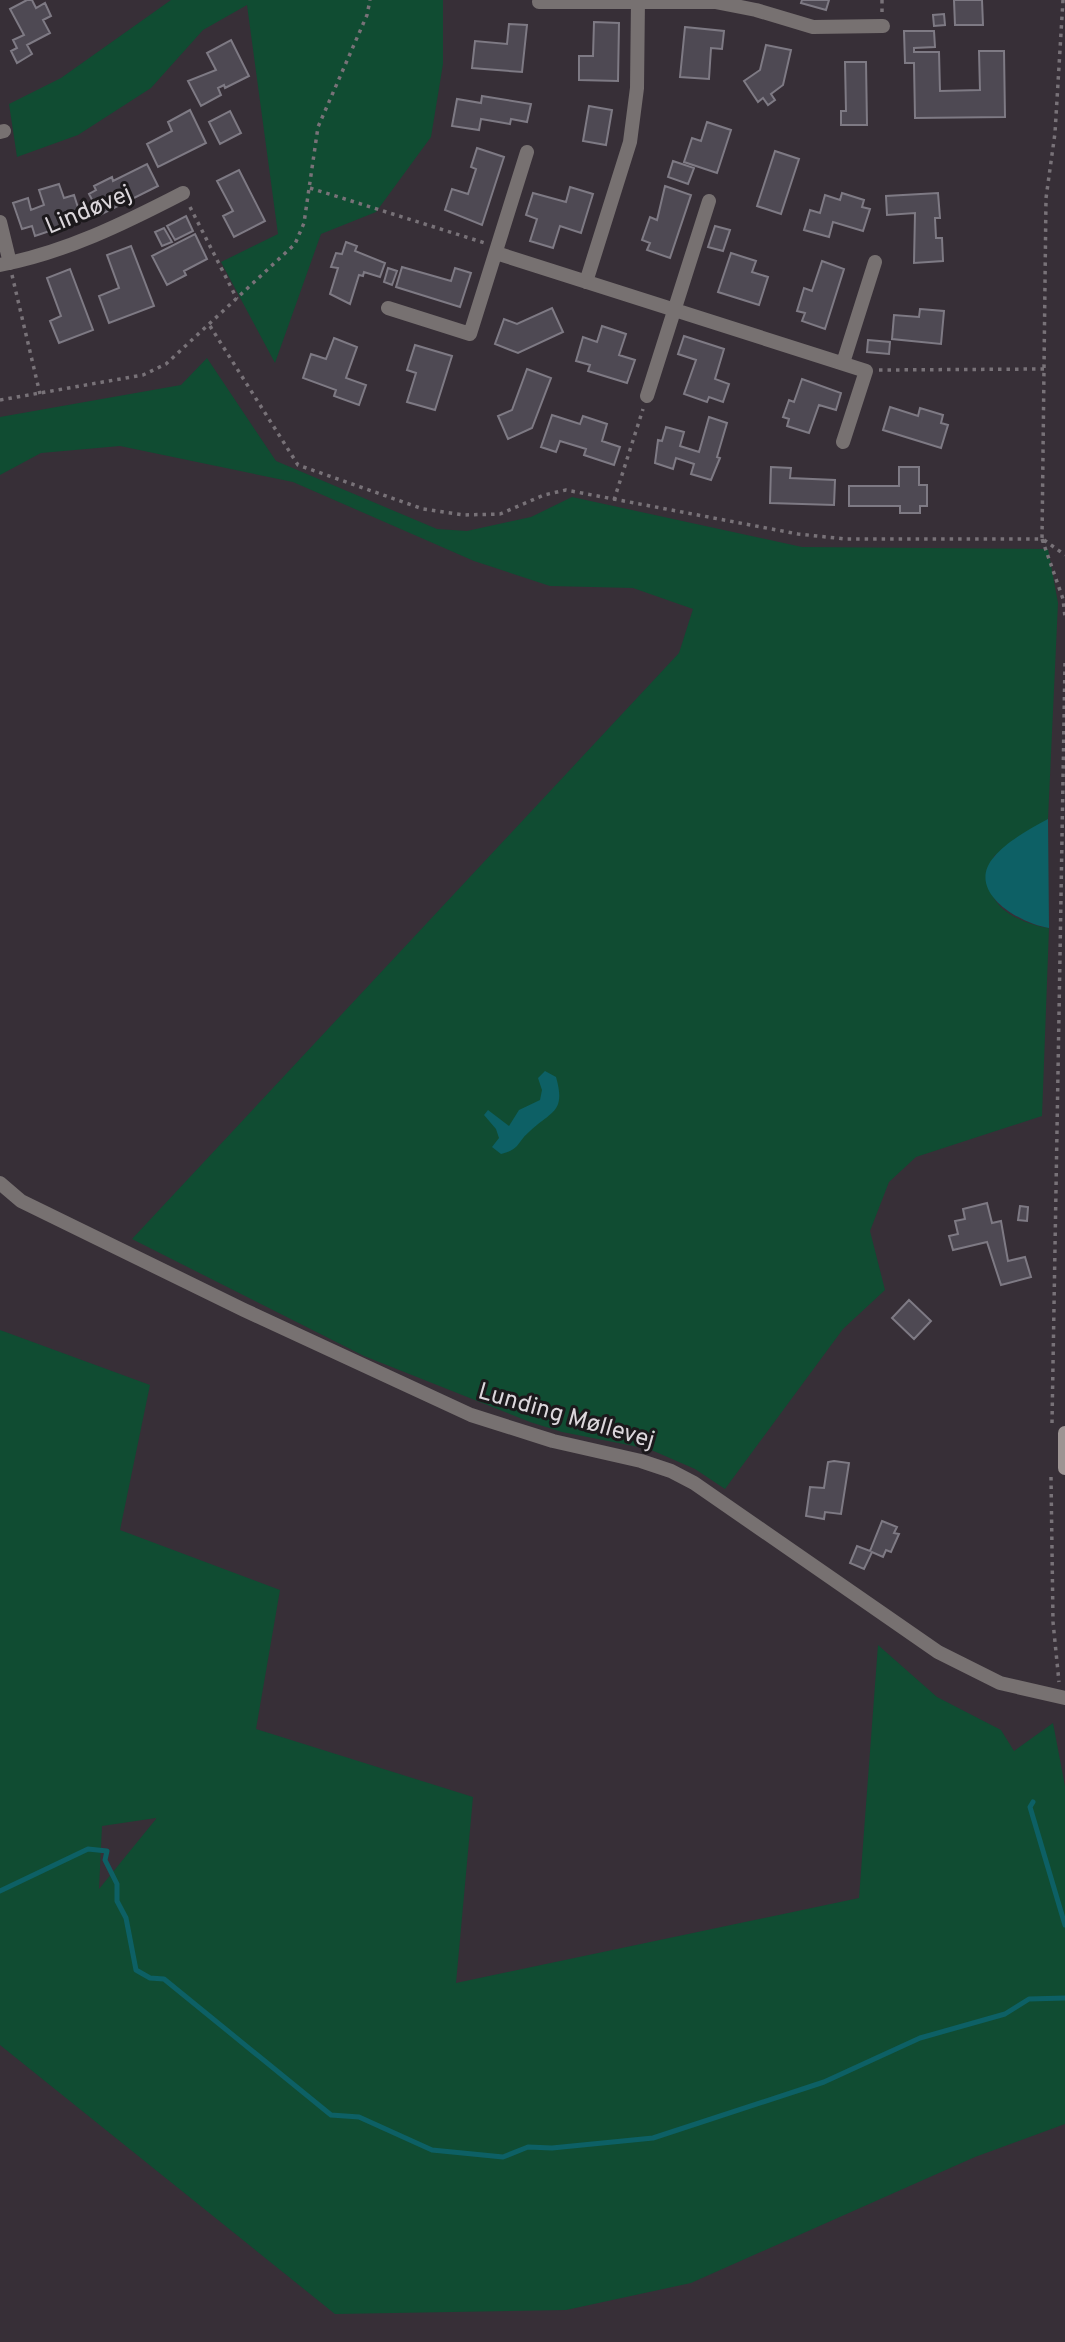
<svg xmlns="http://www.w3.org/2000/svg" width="1065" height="2342" viewBox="0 0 1065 2342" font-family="Overpass,sans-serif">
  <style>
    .green { fill: #104c32; fill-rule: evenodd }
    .water { fill: #0d6065 }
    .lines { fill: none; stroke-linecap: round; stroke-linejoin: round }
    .stream { stroke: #0d6065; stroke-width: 5 }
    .building { fill: #4e4953; stroke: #7e7a84; stroke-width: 2 }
    .path { stroke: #787278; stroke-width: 3.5; stroke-dasharray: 3.5 5; stroke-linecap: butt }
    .street { stroke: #777171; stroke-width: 14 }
    .secondary { stroke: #9d9493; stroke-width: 14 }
    .labels { text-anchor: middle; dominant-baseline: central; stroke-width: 6; stroke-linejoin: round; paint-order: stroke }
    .street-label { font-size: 24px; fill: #dcd7dc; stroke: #1c191c }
  </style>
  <rect width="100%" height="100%" fill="#372f37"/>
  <path class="green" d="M171,0h272v64l-12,73 -55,75 -55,22 -46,129 -54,-101 57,-28 -31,-229 -44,25 -52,58 -73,47 -61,22 -8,-53 52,-26z
    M207,358l69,103 161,68 30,2 64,-14 41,-20 230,50 246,2 10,54 -10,216 -54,37c-1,11 -5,28 -1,39 6,19 38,31 56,33l-7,188 -126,41 -27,25 -19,49 15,59 -42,39 -118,160 -30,-20 -46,-20 -87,-17 -32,-10 -166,-66 -232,-117 547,-586 14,-44 -60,-21 -83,-2 -76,-25 -181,-79 -173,-36 -79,7 -41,22v-58l181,-32z
    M0,1330l150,55 -30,145 160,60 -24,139 217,68 -17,186 403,-85 19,-253 59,52 64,33 13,21 39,-28 12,63v338l-90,33 -284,126 -125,27 -231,4 -335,-269zM156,1818v1l-57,70 3,-63z"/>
  <path class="water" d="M1048,819l1,109c-29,-4 -85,-37 -55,-71 12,-15 37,-29 54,-38z
    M545,1071l11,6c10,35 -4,34 -26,54 -14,12 -9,18 -29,23l-9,-7 7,-9 -3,-9 -12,-14 4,-5 21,16 10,-16 21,-10 2,-10 -4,-12z"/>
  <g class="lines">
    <path class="stream" d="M1033,1802l-3,5 35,118
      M0,1891l88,-42 19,2 -2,9 12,24v17l9,17 10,52 14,8 14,1 167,136 28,2 73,33 71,7 25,-10 24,1 101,-10 171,-56 96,-44 85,-24 24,-15 36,-1"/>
  </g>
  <path class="building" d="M27,0h5l4,8 9,-5 6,13 -8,4 7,13 -23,12 5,9 -15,9 -6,-12 6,-3 -4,-8 11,-5 -14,-26z
    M802,0h27l-3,10 -25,-7z
    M954,0h28l1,25h-28z
    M944,14l1,11 -11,1 -1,-11z
    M594,22l25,1 -1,58 -39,-1v-24h14z
    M509,24l18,1 -5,47 -50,-4 3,-27 32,3z
    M685,27l39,4 -2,18 -11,-1 -2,31 -29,-2z
    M904,31h30l1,16 -21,1v4h25l1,39 40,-1 -1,-39h25l1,66 -90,1 -1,-55h-9z
    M231,40l18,36 -24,12 -1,-3 -6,3 3,7 -20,11 -13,-25 28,-11 -9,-17z
    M766,45l25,5 -8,35 -12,9 4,6 -7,5 -5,-7 -5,4 -14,-21 16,-11z
    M845,62h21l1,63h-26v-14h5z
    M482,96l49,8 -4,18 -16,-3 -1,5 -29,-5 -2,11 -27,-4 5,-27 24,4z
    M589,106l23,4 -6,35 -23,-4z
    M190,110l16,33 -48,24 -11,-23 25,-13 -4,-9z
    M230,111l11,22 -21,11 -11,-22z
    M707,122l24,8 -14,43 -33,-11 8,-24 9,3z
    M477,148l27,9 -22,68 -37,-15 7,-21 16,5 8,-25 -5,-2z
    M775,151l24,8 -18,55 -24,-8z
    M673,161l21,7 -6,16 -20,-7z
    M147,164l11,22 -58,29 -11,-21 7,-4 -2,-4 18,-9 1,4z
    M239,170l26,51 -31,16 -11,-21 10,-5 -16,-30z
    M59,184l5,14 10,-3 8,25 -47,16 -3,-10 -10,3 -9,-26 15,-5 3,12 13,-5 -5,-15z
    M665,186l26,9 -21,63 -23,-8 3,-7 -8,-3 8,-23 7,3z
    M570,187l23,7 -12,39 -21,-7 -7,22 -23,-7 7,-22 -11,-4 7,-22 33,9z
    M842,193l22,7 -2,7 8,2 -7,22 -30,-9 -4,15 -25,-7 6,-20 10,3 5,-18 15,5z
    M938,193l2,25h-5l1,20h6l1,23 -29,2 1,-50 -28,2 -1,-19z
    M186,216l7,15 -18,9 -8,-14z
    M715,226l15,4 -7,21 -15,-4z
    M164,228l8,14 -10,4 -7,-14z
    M195,234l12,25 -23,12 2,4 -19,10 -15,-29z
    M346,242l11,4 -2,5 30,12 -5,14 -16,-5 -1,4 -4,-1 -9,29 -20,-10 8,-26 -7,-1 5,-14 6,1z
    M131,246l23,60 -45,17 -10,-27 20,-8 -12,-33z
    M731,253l25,8 -4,11 16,5 -9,28 -41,-13z
    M822,261l22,8 -19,60 -23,-8 3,-8 -8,-2 7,-23 8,3z
    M402,267l49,14 4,-13 16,5 -11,34 -64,-20z
    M388,268l9,3 -5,14 -8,-3z
    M70,269l23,61 -34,13 -9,-22 11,-5 -14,-38z
    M552,308l11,24 -45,21 -23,-9 9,-25 13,5z
    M920,309l24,2 -3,33 -49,-5 2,-24 25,2z
    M602,326l24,8 -7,21 16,5 -8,23 -39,-12 2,-6 -14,-4 7,-24 14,5z
    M684,336l40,13 -9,30 14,5 -6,18 -14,-5 -2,5 -23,-8 12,-34 -18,-6z
    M334,338l23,9 -11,31 20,7 -7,20 -25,-9 2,-6 -33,-12 8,-24 15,5z
    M868,340l22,2 -1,12 -22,-2z
    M415,345l37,11 -17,54 -28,-8 9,-29 -9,-3z
    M527,369l24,9 -19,50 -24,11 -10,-23 14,-6z
    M802,379l39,14 -5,17 -17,-5 -10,28 -22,-7 2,-7 -6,-2 6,-17 5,2z
    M890,407l28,9 2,-8 23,7 -2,8 7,2 -7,23 -58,-18z
    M552,415l28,9 3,-8 24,8 -5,17 18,6 -6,18 -30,-10 2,-6 -26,-8 -4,11 -15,-5z
    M709,417l18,6 -10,34 3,1 -9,22 -20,-6 3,-10 -18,-6 -3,11 -18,-6 3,-23 4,1 4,-14 18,5 -4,14 19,6z
    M771,467l20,1 -1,10 45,2 -1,25 -64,-2z
    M899,467h20v18h8v21h-7v7h-20v-7h-51v-20h50z
    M987,1203l5,20 9,-2 7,40 17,-4 6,20 -30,8 -14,-43 -34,8 -4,-14 9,-2 -3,-13 10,-2 -2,-10z
    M1020,1206l8,1 -1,14 -9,-1z
    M909,1300l22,21 -17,18 -22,-21z
    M834,1461l15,2 -8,51 -16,-2 -1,7 -18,-3 4,-29 14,1 4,-26z
    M882,1521l15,6 -3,6 5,1 -8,18 -5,-2 -3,7 -11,-5 -8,17 -14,-6 7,-17 13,5z"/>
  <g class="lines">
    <path class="path" d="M882,0v13
      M310,188l175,55
      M190,207l47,92
      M12,275l28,119
      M210,326l88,139 125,44 41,6 36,-1 44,-19 22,-5 232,44 48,5h196l4,-341 9,-65 8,-133
      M879,370l165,-1
      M0,400l143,-25 23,-11 129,-120 9,-21 14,-96 49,-112 3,-15
      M614,500l29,-91
      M1042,539l21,60 2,18
      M1044,540l21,15
      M1052,1423l13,-760
      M1051,1477l2,145 6,60"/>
    <path class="street" d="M539,2h176l41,8 57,17 70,-1
      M0,132l4,-1
      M0,222l10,41
      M496,253l370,118 -23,71
      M0,265c66,-13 123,-41 183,-72
      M586,282l44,-140 7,-54 1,-88
      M388,308l82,26 57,-182
      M843,363l32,-101
      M647,396l62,-195
      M0,1183l21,18 223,109 227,105 82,26 88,20 30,10 23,12 244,169 62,31 65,15"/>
    <path class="secondary" d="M1065,1433v35"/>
  </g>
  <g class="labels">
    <g class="street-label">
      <text transform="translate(89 211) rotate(-23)">Lindøvej</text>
      <text transform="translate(566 1417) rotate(16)">Lunding Møllevej</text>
    </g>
  </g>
</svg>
